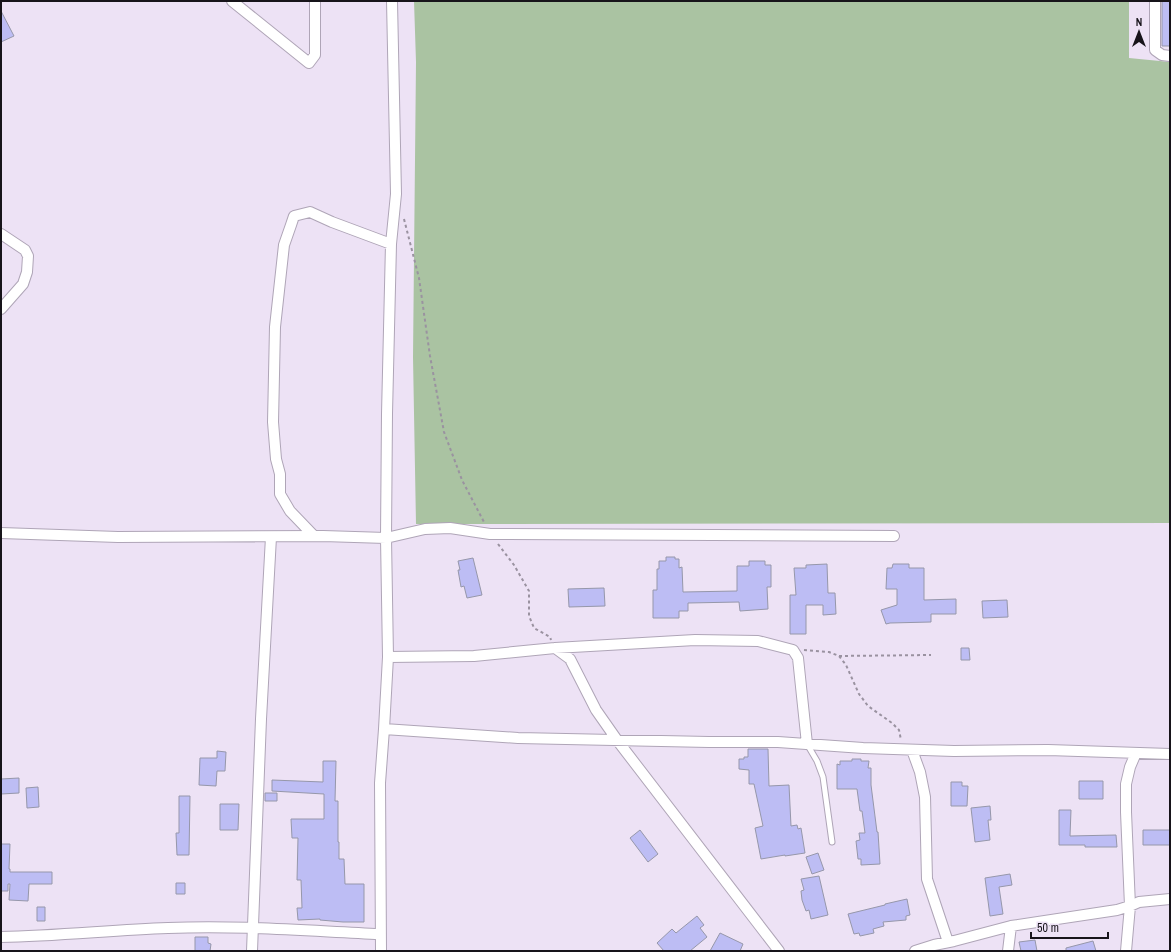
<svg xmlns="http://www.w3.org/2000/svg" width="1171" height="952" viewBox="0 0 1171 952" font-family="'Archivo Narrow',sans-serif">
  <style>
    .green { fill: #aac3a2 }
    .building { fill: #bdbdf4; stroke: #9697aa }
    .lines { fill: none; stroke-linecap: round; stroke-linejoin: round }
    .lane-casing { stroke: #afa5b7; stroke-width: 7 }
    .street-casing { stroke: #afa5b7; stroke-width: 12 }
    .path { stroke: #9a92a0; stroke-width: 2; stroke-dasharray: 3 3; stroke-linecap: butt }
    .lane { stroke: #fff; stroke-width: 5 }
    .street { stroke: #fff; stroke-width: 10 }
  </style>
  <rect width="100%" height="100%" fill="#ede2f5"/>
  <path class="green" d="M414,1h715v57l41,4v461l-754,1 -3,-167 3,-295z"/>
  <path class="building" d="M1162,1h8v45h-8z
    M1,11l13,25 -13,6z
    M666,557h9v2h4v9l3,-1 1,25 54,-1v-25h12v-5h16v4h6v22h-4l1,22 -28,2 -1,-9 -51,1v8h-9v7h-26v-28h4v-21h2v-8h7z
    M473,558l9,37 -15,3 -3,-12 -3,1 -3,-17h2l-2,-9z
    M827,564l1,29h7l1,21 -13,1v-10h-17v29h-16v-39h6l-2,-27h12v-3z
    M893,564h16v4h15v32l32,-1v15h-25v8l-41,1 -4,1 -5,-14 16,-5v-16h-11l1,-21h5z
    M604,588l1,18 -36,1 -1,-18z
    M1007,600l1,17 -25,1 -1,-17z
    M961,648h8l1,12h-9z
    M748,749h20l1,37 20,-1 2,41 6,-1 1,4 3,-1 4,25 -20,3v-1l-24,4 -6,-31 8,-2 -9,-42h-5v-14l-10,-1v-10h5v-2h4z
    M217,751l9,1 -1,19h-8l-1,15 -17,-1 1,-27h17z
    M852,759h9v2h8l-1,7h3v17l6,47h1l2,32 -19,1v-6h-3l-2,-18 4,-1 -1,-7h6l-3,-22h-2l-3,-22h-20v-25l3,1v-4h12z
    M323,761h13l-1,40h3v41h1v17h5l1,25h19v38h-21l-23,-2v-1l-22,1 -1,-12h5l-1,-28h-4l1,-42h-6l-1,-19h33v-25l-52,-3v-11l51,2z
    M19,778v15l-18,1v-15z
    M1079,781h24v18h-24z
    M951,782h11v4h6l-1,20h-16z
    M38,787l1,20 -12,1 -1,-20z
    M265,793h12v8h-12z
    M179,796h11l-1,59h-12l-1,-22h3z
    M220,804h19l-1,26h-18z
    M990,806l1,14h-3l2,20 -15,2 -4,-34z
    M1059,810h12l-1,26 46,-1 1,12h-32v-2h-26z
    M640,830l18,24 -10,8 -18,-24z
    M1143,830h27v15h-27z
    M1,844h9l-1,25h1v3h42v12h-23l-1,17 -19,-1 1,-16h-2v7h-7z
    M818,853l6,17 -12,4 -6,-17z
    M1010,874l2,11 -13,2 4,27 -13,2 -5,-38z
    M819,876l9,39 -17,4 -2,-9 -3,1 -4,-11 -1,-9 3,-1 -3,-11z
    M176,883h9v11h-9z
    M907,899l3,16 -4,1v4l-23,2 1,4 -11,3 1,4 -14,3 -1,-3 -5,1 -6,-20 37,-9v-1z
    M37,907h8v14h-8z
    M697,916l7,9 -4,3 7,9 -17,14h-26l-7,-8 15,-14 4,4z
    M720,933l23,11 -3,7h-30z
    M195,937h13v6l3,1 -1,7h-15z
    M1035,940l2,11h-16l-2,-9z
    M1093,941l3,10h-30v-3z"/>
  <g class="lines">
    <defs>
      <path id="lane" d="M807,744l10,17 6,16 9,65"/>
      <path id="street" d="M232,1l77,62 6,-8v-54
        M1155,1v49l7,5 8,1
        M1,234l24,16 3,6 -1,16 -4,12 -22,25
        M1,533l117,4 205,-1 63,2 39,-9 25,-1 40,6 404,2
        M314,536l-24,-25 -10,-17v-20l-4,-15 -3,-37 2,-95 9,-82 7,-20 3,-9 16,-4 22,10 59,22
        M555,648l15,11 26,51 21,30 162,211
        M388,657l86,-1 81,-8 140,-8 63,1 35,9 5,8 9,86
        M384,729l134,9 191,4h69l85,6 91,3 94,-1 122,4
        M912,750l8,22 5,25 2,82 21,63
        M1,937c56,-1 111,-7 167,-9 71,-3 142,3 212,6
        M252,951l9,-232 10,-182
        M381,951l-1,-168 4,-54 4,-72 -2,-119 1,-124 4,-170 5,-50 -4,-193
        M915,951l19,-6 20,-4 57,-15 106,-16 13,-4 9,-4 31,-3
        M1008,951l3,-25
        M1126,951l4,-45 -4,-94v-28l4,-17 6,-14"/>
    </defs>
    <use href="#lane" class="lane-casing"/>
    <use href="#street" class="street-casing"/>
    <path class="path" d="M404,219l15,59 11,78 14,76 18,48 23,44
      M498,544l16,21 15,26v25l5,12 16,9 1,3
      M804,650l25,2 10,4 7,9 13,29 9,12 24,17 7,7 2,10
      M839,656l92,-1"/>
    <use href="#lane" class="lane"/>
    <use href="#street" class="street"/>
  </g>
  <rect width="1171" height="952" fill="none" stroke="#17141a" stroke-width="4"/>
  <g transform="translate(1139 32)" stroke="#ede2f5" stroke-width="3" paint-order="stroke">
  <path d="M0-3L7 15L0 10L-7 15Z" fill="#17141a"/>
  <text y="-6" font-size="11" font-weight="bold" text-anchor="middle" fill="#17141a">N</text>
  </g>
  <path d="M1031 932v6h77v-6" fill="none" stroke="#17141a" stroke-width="2"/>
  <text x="1037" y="932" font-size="12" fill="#17141a" stroke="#ede2f5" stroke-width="3" paint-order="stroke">50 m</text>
</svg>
